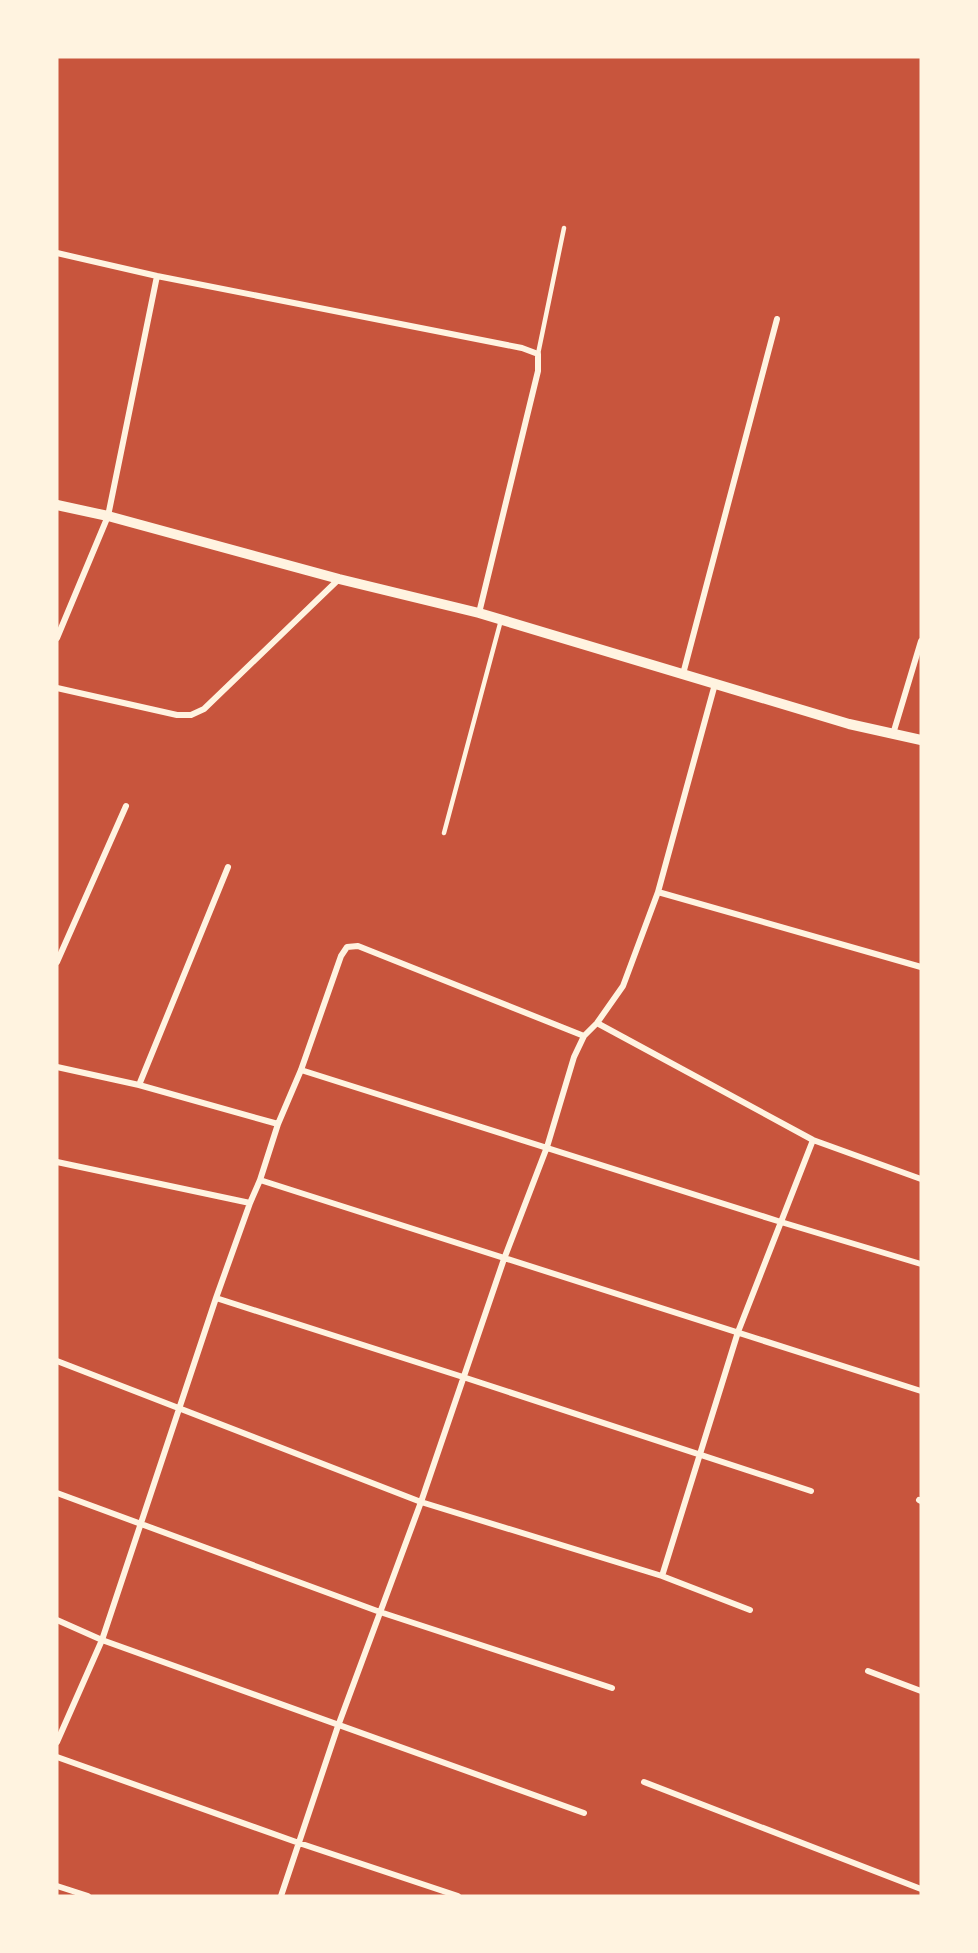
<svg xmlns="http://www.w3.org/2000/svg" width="978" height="1953" viewBox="0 0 978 1953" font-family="'Sofia Sans Condensed',sans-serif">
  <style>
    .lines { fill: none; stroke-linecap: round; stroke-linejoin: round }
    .service { stroke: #fff3e0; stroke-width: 4.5 }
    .minor { stroke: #fff3e0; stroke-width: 6 }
    .tertiary { stroke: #fff3e0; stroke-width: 10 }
  </style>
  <rect width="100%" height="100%" fill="#c8553d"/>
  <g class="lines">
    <path class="service" d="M538,354l26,-126
      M444,833l57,-213"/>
    <path class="minor" d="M57,253l100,23 365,72 16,6v17l-59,242
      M57,638l51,-122 49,-240
      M683,674l94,-355
      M57,688l120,27h14l13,-6 135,-130
      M893,734l28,-93
      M658,892l263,75
      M57,962l69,-156
      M597,1023l216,117 108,39
      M57,1067l82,18 139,39
      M301,1070l480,152 140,42
      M139,1085l89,-218
      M57,1162l193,41
      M260,1180l661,211
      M216,1298l247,79 348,114
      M57,1361l364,141 241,74 88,34
      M57,1493l323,119 232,76
      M919,1500l2,1
      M662,1576l76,-244 75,-192
      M57,1620l45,20 482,173
      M868,1671l53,20
      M57,1742l45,-102 114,-342 34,-95 10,-23 18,-56 23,-54 40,-114 6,-9 11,-1 226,90
      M57,1757l242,86 159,53
      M644,1782l277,107
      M57,1886l31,10
      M281,1896l57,-170 83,-224 83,-243 43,-112 27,-90 10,-21 13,-13 26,-37 35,-94 57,-208"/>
    <path class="tertiary" d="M57,505l51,11 231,63 140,34 370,111 72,16"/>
  </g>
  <rect width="978" height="1953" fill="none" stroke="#fff3e0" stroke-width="117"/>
</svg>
